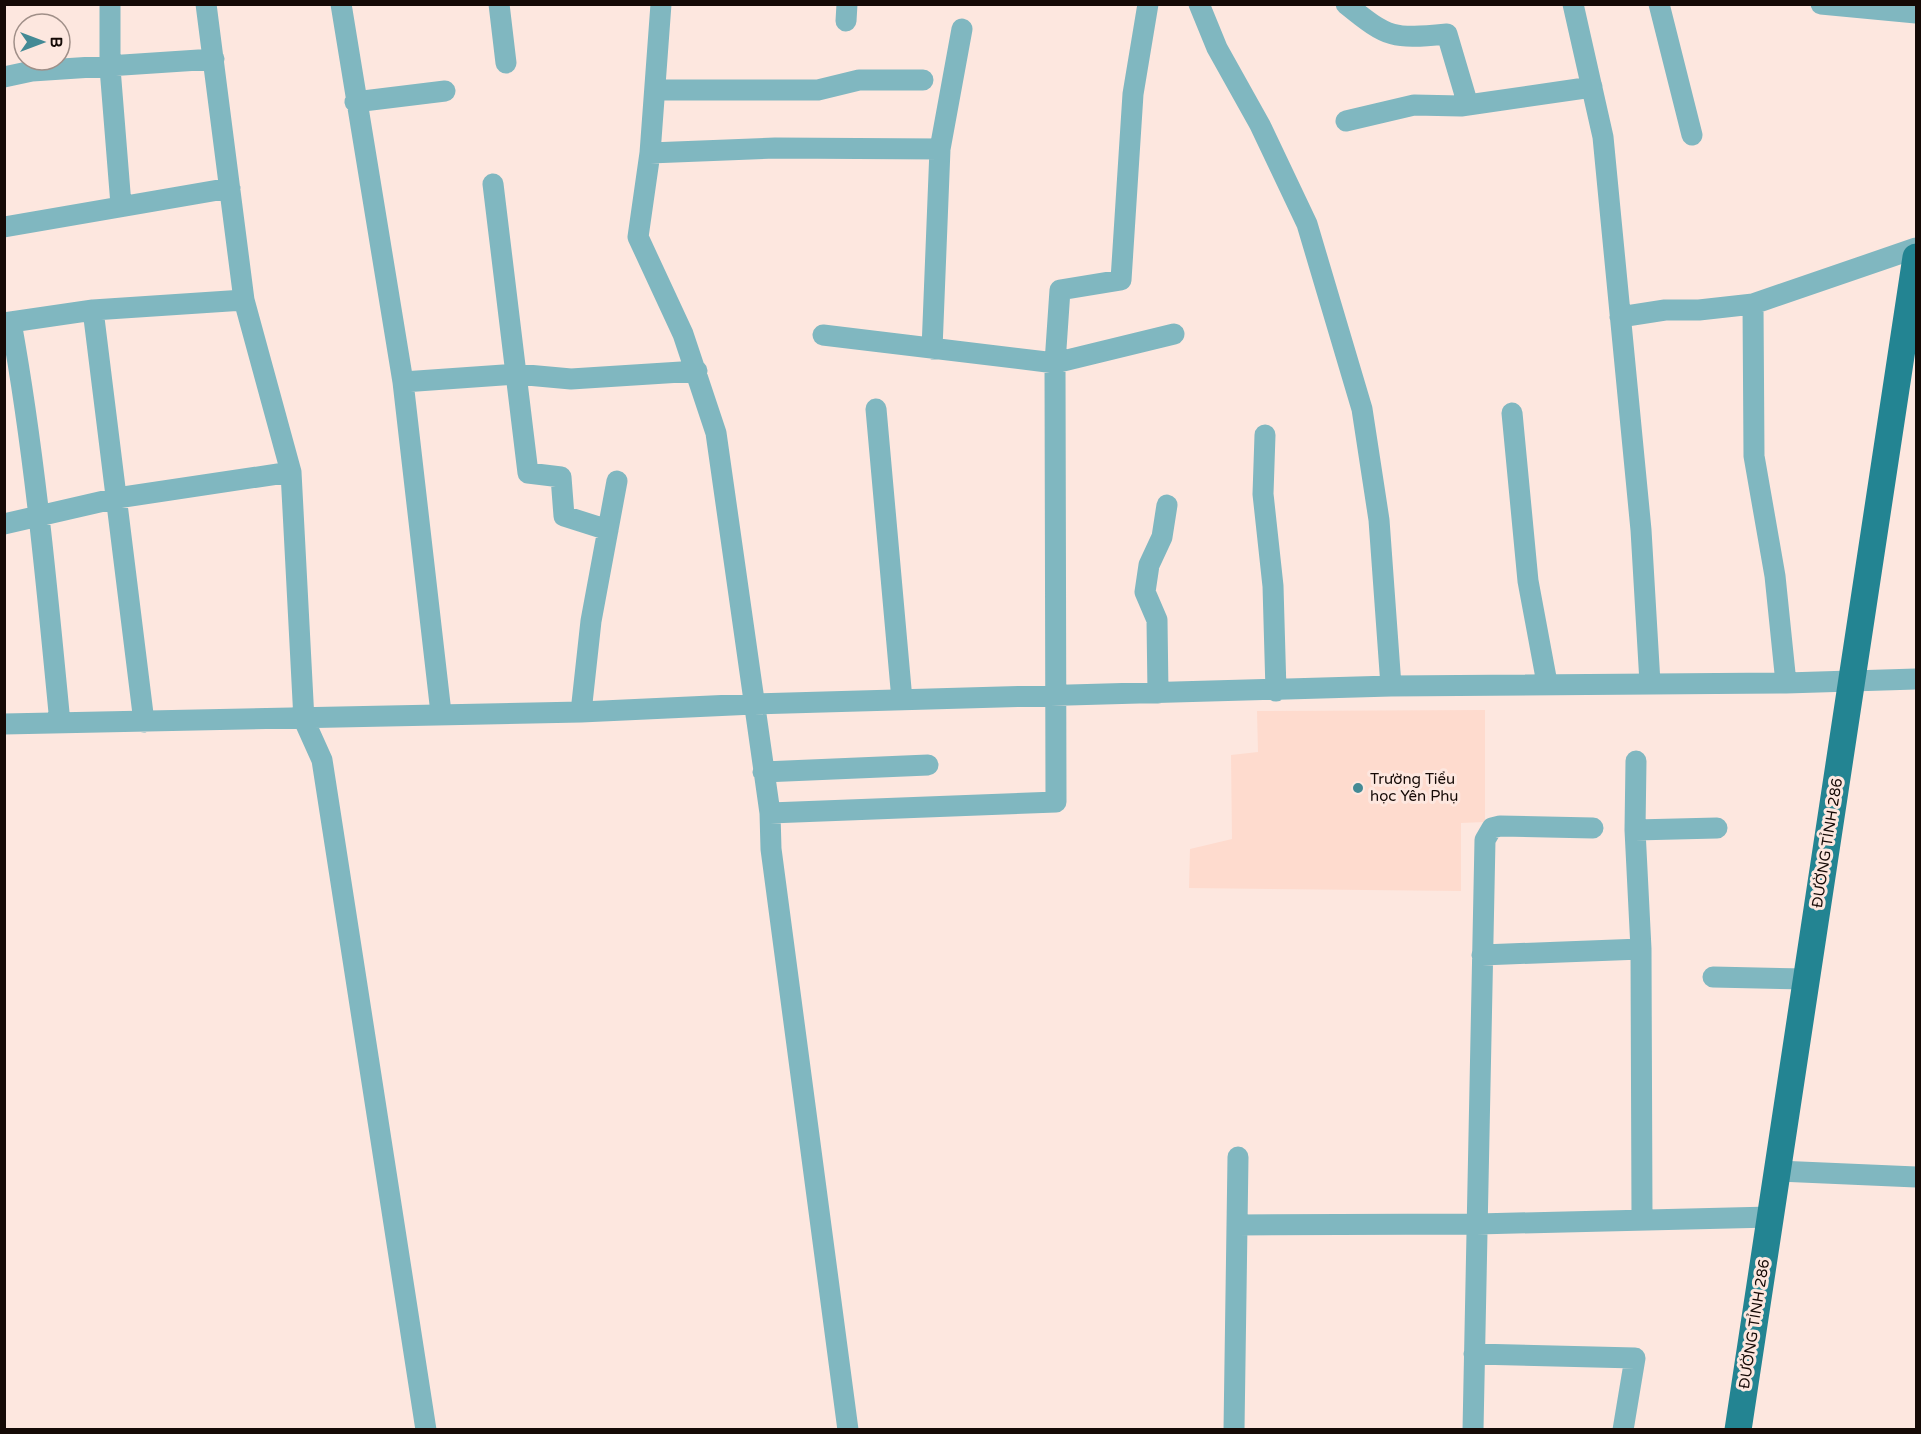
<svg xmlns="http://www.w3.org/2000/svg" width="1921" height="1434" viewBox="0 0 1921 1434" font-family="'Varela Round',sans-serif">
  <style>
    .built { fill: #fedbce }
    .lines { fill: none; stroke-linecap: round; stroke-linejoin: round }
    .minor { stroke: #80b7c0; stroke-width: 21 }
    .major { stroke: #238492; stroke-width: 27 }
    .poi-dot { fill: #448a95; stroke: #fde7df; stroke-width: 2 }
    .labels { text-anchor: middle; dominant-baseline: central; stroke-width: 6; stroke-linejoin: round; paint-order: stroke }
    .poi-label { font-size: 15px; fill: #150a06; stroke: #fde7df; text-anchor: start }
    .street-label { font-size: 15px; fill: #150a06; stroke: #fde7df }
  </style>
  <rect width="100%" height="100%" fill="#fde7df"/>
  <path class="built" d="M1485,710v112l-24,1v68l-272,-3 1,-39 42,-10 -1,-84 27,-3 -1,-41z"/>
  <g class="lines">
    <path class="minor" d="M110,4v64l11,137
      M206,4l38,296 47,172 13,248 18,40 104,670
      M341,4l62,378 38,331
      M499,4l7,59
      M661,4l-11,149 -12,84 45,97 33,99 54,380 1,36 77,581
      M1199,4l18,44 43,77 47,99 55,185 17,111 12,166
      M1346,4c43,35 47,35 101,30l21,71
      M1573,4l30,133 38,393 9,153
      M1659,4l33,131
      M1821,4l95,9
      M846,21l1,-17
      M4,77l28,-6 182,-12
      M655,90h163l41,-10h64
      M355,102l90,-11
      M1346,121l68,-16 47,1 131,-19
      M650,153l125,-5 165,1
      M493,184l35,289 33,4 3,39 44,14
      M4,227l226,-39
      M1753,304l1,152 21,120 11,107
      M93,310l51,412
      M1620,317l45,-7h34l54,-6 163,-56
      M11,322c24,133 36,267 49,401
      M4,323l89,-13 151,-10
      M823,335l232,28 119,-29
      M932,349l8,-200 22,-120
      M403,382l113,-8 55,5 126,-8
      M876,409l26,291
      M1512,413l16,168 19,102
      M1265,435l-2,59 10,92 3,105
      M4,524l113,-26 174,-26
      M1158,693l-1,-73 -12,-28 4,-27 13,-28 5,-32
      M581,712l10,-91 26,-140
      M4,724l577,-12 173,-8 637,-18 395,-3 130,-4
      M1636,761l-1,69 6,119 1,269
      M763,772l165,-7
      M770,813l286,-11 -1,-439 5,-73 61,-10 12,-186 15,-90
      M1635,830l82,-2
      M1482,955l159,-6
      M1713,977l93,2
      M1777,1171l139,6
      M1237,1225l240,-1 294,-7
      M1474,1354l161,4 -12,72
      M1234,1430l4,-273
      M1473,1430l12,-590 7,-12 8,-2 93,2"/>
    <path class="major" d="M1738,1430l178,-1173"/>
  </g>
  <circle class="poi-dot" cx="1358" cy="788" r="6"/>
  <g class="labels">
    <g class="poi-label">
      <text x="1370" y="779">Trường Tiểu<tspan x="1370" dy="17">học Yên Phụ</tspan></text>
    </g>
    <g class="street-label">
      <text transform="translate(1827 843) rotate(-81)">ĐƯỜNG TỈNH 286</text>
      <text transform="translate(1754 1324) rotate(-81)">ĐƯỜNG TỈNH 286</text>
    </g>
  </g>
  <rect width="1921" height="1434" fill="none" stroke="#150a06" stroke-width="12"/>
  <g transform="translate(42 42) rotate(90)"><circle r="28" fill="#fde7df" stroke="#a08f88" stroke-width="1.5"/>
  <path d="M0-4.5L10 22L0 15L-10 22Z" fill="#448a95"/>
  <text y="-9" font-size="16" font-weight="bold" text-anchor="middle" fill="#150a06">B</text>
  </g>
</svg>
